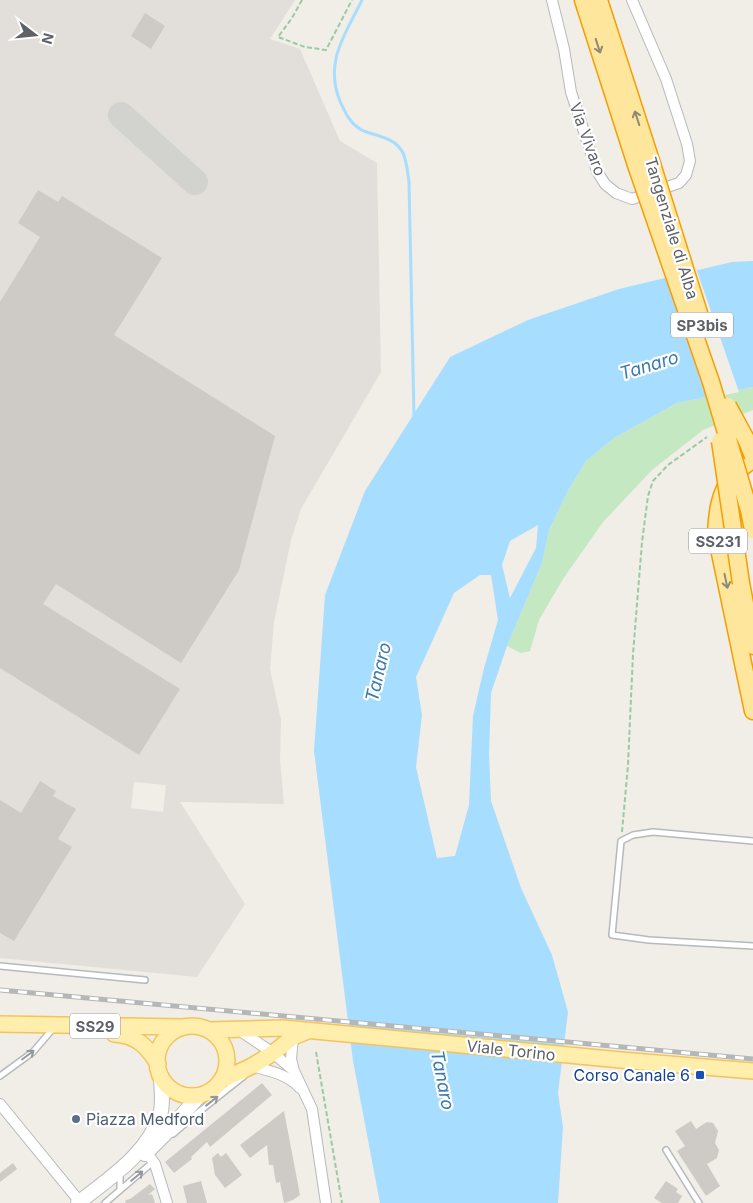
<svg xmlns="http://www.w3.org/2000/svg" width="753" height="1203" viewBox="0 0 753 1203" font-family="Inter,sans-serif">
  <style>
    .industrial { fill: #e2dfda; fill-rule: evenodd }
    .green { fill: #c4e8c2 }
    .water { fill: #a7ddff; fill-rule: evenodd }
    .pier { fill: #f0eee6 }
    .lines { fill: none; stroke-linecap: round; stroke-linejoin: round }
    .stream { stroke: #a7ddff; stroke-width: 3 }
    .taxiway { stroke: #d2d2ce; stroke-width: 26 }
    .building { fill: #cecac5 }
    .service-casing { stroke: #b6b9bd; stroke-width: 8 }
    .minor-casing { stroke: #b6b9bd; stroke-width: 12 }
    .secondary-casing { stroke: #b7bbc0; stroke-width: 16 }
    .primary-casing { stroke: #f5c35a; stroke-width: 18 }
    .trunk-casing { stroke: #f69e00; stroke-width: 19 }
    .path { stroke: #9bc9a6; stroke-width: 2; stroke-dasharray: 5 2.5; stroke-linecap: butt }
    .service { stroke: #fff; stroke-width: 5 }
    .minor { stroke: #fff; stroke-width: 10 }
    .secondary { stroke: #fff; stroke-width: 14 }
    .primary { stroke: #ffeeac; stroke-width: 15 }
    .trunk { stroke: #ffe69d; stroke-width: 16 }
    .rail-casing { stroke: #b5b6b7; stroke-width: 5 }
    .rail { stroke: #fff; stroke-width: 3; stroke-dasharray: 9; stroke-linecap: butt }
    .trunk-bridge-casing { stroke: #f69e00; stroke-width: 19; stroke-linecap: butt }
    .trunk-bridge { stroke: #ffe69d; stroke-width: 16 }
    .oneway { stroke: #8e8a77 }
    .oneway2 { stroke: #96999c }
    .transit-dot { fill: #1a4fb4; stroke: #fff; stroke-width: 2 }
    .service-dot { fill: #5c6f8a; stroke: #fff; stroke-width: 2 }
    .labels { text-anchor: middle; dominant-baseline: central; stroke-width: 4.5; stroke-linejoin: round; paint-order: stroke }
    .shield { fill: #fff; stroke: #8e9195; stroke-width: 1 }
    .shield-label { font-size: 15px; font-weight: bold; fill: #5e6267 }
    .street-label { font-size: 16px; fill: #5e6267; stroke: #fff }
    .transit-label { font-size: 16px; fill: #164399; stroke: #fff; text-anchor: end }
    .service-label { font-size: 16px; fill: #4e5e75; stroke: #fff; text-anchor: start }
    .water-label { font-size: 18px; font-style: italic; fill: #3d79ac; stroke: #fff }
  </style>
  <rect width="100%" height="100%" fill="#f0eee6"/>
  <path class="industrial" d="M0,0h295l-25,39 30,10 40,92 37,22 4,209 -80,137 -10,31 -17,82 -4,47 11,51 -1,39 4,45 -104,-2 65,102 -48,73 -197,-19zM134,782l32,3 -3,27 -32,-4z"/>
  <path class="green" d="M753,387v23l-50,20 -51,40 -49,52 -40,57 -24,41 -9,31 -9,2 -14,-7 35,-83 7,-33 20,-41 17,-28 28,-23 63,-35z"/>
  <path class="water" d="M753,261v126l-76,16 -63,35 -28,23 -17,28 -20,41 -7,33 -35,83 -16,47 -2,61 2,47 30,87 31,67 16,57 -10,81 5,34 -5,76h-178l-27,-142 -39,-310 11,-156 40,-104 85,-134 78,-37 91,-31 113,-27zM538,525l-2,23 -26,50 -8,-33 8,-24zM480,575h11l7,45 -14,48 -11,48 -4,89 -14,51 -18,2 -21,-91 6,-52 -6,-38 38,-84z"/>
  <path class="pier" d="M696,268l43,124 -32,7 -41,-124z"/>
  <g class="lines">
    <path class="stream" d="M362,0c-17,35 -38,62 -22,101 5,11 9,21 20,28 6,4 15,5 22,8 24,7 24,23 27,45l5,234"/>
    <path class="taxiway" d="M121,115l74,67"/>
  </g>
  <path class="building" d="M145,13l20,13 -14,23 -20,-13z
    M38,190l20,12 4,-6 100,62 -48,77 161,101 -36,134 -58,93 -125,-79 -13,20 137,85 -41,66 -139,-87v-366l40,-65 -22,-14z
    M40,781l16,10 -3,5 23,13 -18,30 14,8 -58,94 -14,-8v-133l21,13z
    M262,1083l10,12 -62,52 -3,-5 -16,15 1,2 -18,14 -9,-11z
    M284,1111l16,84 -7,5 -9,3 -4,-21 -4,1 -3,-18h-4l-2,-20 -17,13 -10,-13z
    M691,1121l5,8 11,-7 6,1 5,8 -3,12 4,7 -2,8 -10,6 13,22 -14,10 -29,-45 8,-5 -10,-15z
    M218,1153l3,4 5,-4 16,22 -17,13 -10,-13 -3,-17z
    M13,1163l4,6 -17,13v-9z
    M201,1181l6,22h-20l-4,-17z
    M666,1181l12,8 -2,3 6,4 -4,7h-16l-8,-5z
    M150,1184l5,5 -7,6 4,-1 3,9h-30l1,-3 4,-1z"/>
  <g class="lines">
    <defs>
      <path id="service" d="M753,841l-100,-9 -20,3 -12,6 -9,94 37,5 104,6
        M0,966l145,14
        M0,1076l33,-24 18,-21
        M173,1134l22,-19 49,-39
        M666,1150l33,53
        M120,1173v17
        M105,1203l48,-41"/>
      <path id="minor" d="M552,0l12,49 7,43 26,79 8,13 11,9 16,6 47,-16 7,-8 4,-14 -3,-17 -21,-65 -34,-79
        M239,1030l34,23 20,17
        M293,1037l-2,22 3,12 18,38 14,94
        M252,1066c18,5 35,8 48,22
        M0,1104l80,98
        M147,1153l8,11 12,39"/>
      <path id="secondary" d="M145,1154l22,-22 32,-36
        M78,1203c30,-24 70,-49 82,-88 4,-12 1,-26 1,-39"/>
      <path id="primary" d="M0,1024l182,3
        M157 1061a35 35 0 1 1 70 0a35 35 0 1 1-70 0Z
        M209,1030l74,-2 338,32 132,11
        M114,1034c22,1 33,12 44,30
        M222,1080l30,-14 21,-13 20,-16 15,-6"/>
      <path id="trunk" d="M583,0l54,168
        M599,0l53,164
        M753,459c-7,6 -16,11 -21,18 -13,16 -15,37 -16,57l37,177
        M741,583l12,63"/>
    </defs>
    <use href="#service" class="service-casing"/>
    <use href="#minor" class="minor-casing"/>
    <use href="#secondary" class="secondary-casing"/>
    <use href="#primary" class="primary-casing"/>
    <use href="#trunk" class="trunk-casing"/>
    <path class="path" d="M302,0l-10,18 -14,19 27,10 21,3 26,-50
      M622,832l6,-67 5,-111 9,-112 6,-46 5,-15 15,-16 39,-28
      M316,1052l26,151"/>
    <use href="#service" class="service"/>
    <use href="#minor" class="minor"/>
    <use href="#secondary" class="secondary"/>
    <use href="#primary" class="primary"/>
    <use href="#trunk" class="trunk"/>
    <defs>
      <path id="rail" d="M0,990l753,69"/>
    </defs>
    <use href="#rail" class="rail-casing"/>
    <use href="#rail" class="rail"/>
    <defs>
      <path id="trunk-bridge" d="M652,164l52,165
        M637,168l74,214 38,128 4,20
        M728,406l19,35 6,15
        M720,441l21,142"/>
    </defs>
    <use href="#trunk-bridge" class="trunk-bridge-casing"/>
    <use href="#trunk-bridge" class="trunk-bridge"/>
  </g>
  <defs><path id="oneway-shaft" d="M-6 0H5M1.5-3L5.5 0L1.5 3" fill="none" stroke-width="1.6" stroke-linecap="round" stroke-linejoin="round" transform="scale(1.25)"/></defs>
  <g class="oneway">
    <use href="#oneway-shaft" transform="translate(598 46) rotate(72)"/>
    <use href="#oneway-shaft" transform="translate(637 118) rotate(-108)"/>
    <use href="#oneway-shaft" transform="translate(726 581) rotate(78)"/>
  </g>
  <g class="oneway2">
    <use href="#oneway-shaft" transform="translate(28 1055) rotate(-37)"/>
    <use href="#oneway-shaft" transform="translate(212 1101) rotate(-38)"/>
    <use href="#oneway-shaft" transform="translate(137 1176) rotate(-40)"/>
  </g>
  <rect class="transit-dot" x="695" y="1070" width="10" height="10" rx="2.5"/>
  <circle class="service-dot" cx="76" cy="1119" r="5"/>
  <g class="labels">
    <g class="shield">
      <rect x="671" y="312.5" width="62" height="25" rx="4"/>
      <rect x="689" y="528.5" width="58" height="25" rx="4"/>
      <rect x="70" y="1013.5" width="50" height="25" rx="4"/>
    </g>
    <g class="shield-label">
      <text x="702" y="325">SP3bis</text>
      <text x="718" y="541">SS231</text>
      <text x="95" y="1026">SS29</text>
    </g>
    <g class="street-label">
      <text transform="translate(588 139) rotate(70)">Via Vivaro</text>
      <text transform="translate(672 228) rotate(73)">Tangenziale di Alba</text>
      <text transform="translate(511 1050) rotate(6)">Viale Torino</text>
    </g>
    <g class="transit-label">
      <text x="690" y="1075">Corso Canale 6</text>
    </g>
    <g class="service-label">
      <text x="86" y="1119">Piazza Medford</text>
    </g>
    <g class="water-label">
      <text transform="translate(649 365) rotate(-17)">Tanaro</text>
      <text transform="translate(378 672) rotate(-77)">Tanaro</text>
      <text transform="translate(443 1080) rotate(79)">Tanaro</text>
    </g>
  </g>
  <g transform="translate(35 35) rotate(106)" stroke="#ffffff" stroke-width="4" paint-order="stroke">
  <path d="M0-4L9 19L0 12L-9 19Z" fill="#5e6267"/>
  <text y="-8" font-size="14" font-weight="bold" text-anchor="middle" fill="#5e6267">N</text>
  </g>
</svg>
